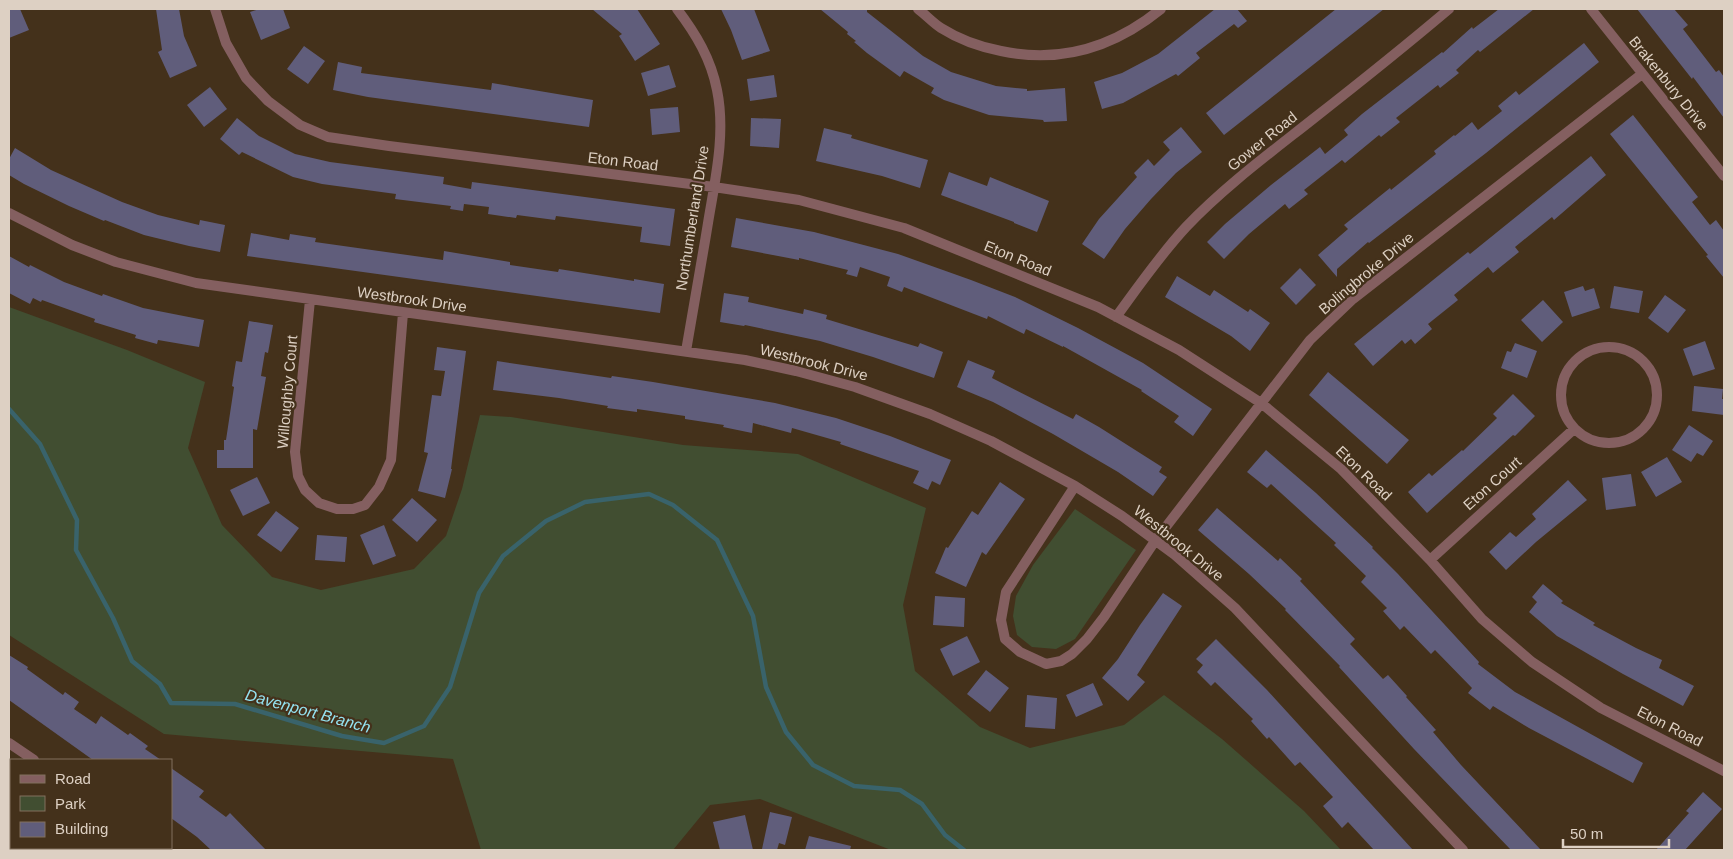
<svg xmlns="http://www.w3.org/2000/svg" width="1733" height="859" viewBox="0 0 1733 859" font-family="Arial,sans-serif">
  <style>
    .green { fill: #414e31 }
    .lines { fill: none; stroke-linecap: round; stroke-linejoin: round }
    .stream { stroke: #39636b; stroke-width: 4.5 }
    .building { fill: #605d7b }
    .street { stroke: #845f60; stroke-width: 10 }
    .labels { text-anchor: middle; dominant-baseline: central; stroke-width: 4.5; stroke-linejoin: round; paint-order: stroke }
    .street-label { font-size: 15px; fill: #ddd0c3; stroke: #44311b }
    .water-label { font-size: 16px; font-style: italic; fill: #94e2f0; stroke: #44311b }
  </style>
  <rect width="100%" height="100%" fill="#44311b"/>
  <path class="green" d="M9,307l118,43 78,32 -17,66 34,77 50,52 49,13 93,-21 32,-33 16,-47 18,-74 31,2 172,28 115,9 128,54 -23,97 12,66 65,56 50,21 94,-23 40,-30 58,44 82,72 37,39h-450l-131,-51 -50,6 -37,45h-192l-28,-91 -289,-25 -155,-99z
    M1075,509l61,41 -61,89 -19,10 -24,-2 -15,-12 -4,-19 3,-20 17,-31z"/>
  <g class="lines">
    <path class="stream" d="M9,409l31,35 37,76 -1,30 37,68 19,43 28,23 11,19 64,1 107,32 42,7 40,-17 26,-39 29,-94 24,-37 43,-35 39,-19 64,-8 24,11 44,35 36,76 13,71 20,45 27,33 41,21 46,4 22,14 23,31 19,15"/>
  </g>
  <path class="building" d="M9,9h11l9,21 -20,8z
    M156,9h23l5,27 13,30 -27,12 -12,-26 4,-2z
    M259,9h24l7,19 -29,12 -11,-28z
    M592,9h45l23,35 -25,17 -16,-25 3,-2z
    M721,9h33l16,42 -28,9 -11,-30z
    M820,9h47v3l56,44 28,16 45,14 31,3v2l38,-3 2,33 -23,1 -1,-2 -54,-5 -45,-15 -13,-7 3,-5 -30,-17 -4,6 -33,-24 -13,-11 2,-1 -9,-7 1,-2z
    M1215,9h22l10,12 -9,7 -4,-4 -38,29 4,5 -22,18 -2,-2 -53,29 -21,6 -8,-27 28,-9 36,-19z
    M1336,9h48l-160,126 -18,-22z
    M1499,9h35l-54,43 -2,-2 -22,20 3,3 -19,15 -2,-3 -42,33 4,4 -19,15 -2,-2 -34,28 -3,-3 -38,30 4,4 -19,15 -4,-5 -36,30 -25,25 -17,-17 18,-18 46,-39 49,-38 5,7 23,-19 -4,-5 18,-16 80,-62 1,1 29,-26 1,2z
    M1637,9h37l14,16 -5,4 33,43 3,-2 5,7v41l-31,-41 -1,2z
    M1584,43l15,19 -113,91 -117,90 -1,-1 -31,27v8l-19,-22 30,-26 -4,-4 46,-37 1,2 45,-36 -2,-3 20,-16 1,1 17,-14 6,8 24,-19 -4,-5 18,-15 3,4z
    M304,46l21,15 -17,23 -21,-15z
    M338,62l24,5 -1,6 130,17 1,-7 101,17 -4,27 -221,-30 -35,-7z
    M669,65l7,22 -28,9 -7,-23z
    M774,75l3,22 -27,4 -3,-22z
    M210,87l17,22 -23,18 -17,-22z
    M678,107l2,25 -28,3 -2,-26z
    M1633,115l65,82 -6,5 18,23 6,-5 8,11v47l-18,-22 2,-1 -98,-121z
    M237,118l22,18 36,18 35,8 114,15 -1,7 28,5 1,-7 203,27 -5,37 -30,-4 2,-15 -86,-11 -1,4 -38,-5 -1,3 -28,-4 1,-7 -25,-3 -1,7 -13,-2 1,-3 -56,-7 1,-5 -74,-10 -29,-7 -51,-25 -3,3 -19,-16z
    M751,118l30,1 -2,29 -29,-2z
    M1181,127l21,25 -26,21 -25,26 -26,30 -21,30 -22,-15 17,-25 38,-42 -3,-4 14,-14 6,7 16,-16 -7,-8z
    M824,128l28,7 -1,3 77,22 -8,28 -38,-12 -66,-15z
    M15,148l36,22 71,32 36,13 41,10 1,-5 25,5 -5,27 -31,-6 -45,-11 -39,-15 -1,1 -35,-15 -45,-22 -15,-9v-16z
    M1591,156l15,19 -52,45 -2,-3 -37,30 4,5 -26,21 -5,-6 -34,28 4,5 -30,24 4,5 -17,15 -4,-5 -6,5 -3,-4 -29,26 -19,-22 84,-68 30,-24 2,2z
    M949,172l38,14 3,-9 59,24 -12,31 -23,-9v-1l-73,-27z
    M736,218l78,14 84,22 73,26 44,17 63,31 65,35 69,46 -19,27 -19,-14 5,-6 -38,-25 1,-1 -79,-44v1l-37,-18 -2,5 -36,-18 -1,3 -83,-32 -2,5 -15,-6 3,-9 -30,-10 -3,10 -11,-3 2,-4 -49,-12v2l-68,-13z
    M251,233l38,7 1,-6 26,4 -1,4 128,18 1,-9 66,11v3l48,7 1,-3 75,12v-2l30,5 -4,29 -413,-57z
    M9,256l20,11 1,-2 34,17 38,14 1,-2 40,14 61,12 -5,27 -41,-7 -1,4 -22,-6 1,-3 -42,-13 1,-3 -53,-19 -1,2 -8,-4 -3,6 -21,-11z
    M1300,268l16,17 -20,20 -16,-17z
    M1177,276l33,20 4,-6 34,22 2,-3 20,14 -20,28 -19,-15 -66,-39z
    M1583,286l2,5 9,-3 6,20 -28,9 -8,-25z
    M1614,286l29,5 -4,22 -29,-5z
    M724,293l25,4 -1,5 55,12 1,-5 23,6 -1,4 92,28 2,-4 23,9 -9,26 -61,-21 -53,-16 -75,-16 -1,1 -24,-4z
    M1665,295l21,15 -18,23 -20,-15z
    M1543,300l20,22 -21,20 -21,-22z
    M249,321l24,4 -5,28 -3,-1 -4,24 5,1 -9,53 -4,-1v39h-36v-18h7v-10h2l8,-53 -2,-1 4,-25 6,1z
    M1705,341l10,28 -22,7 -10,-27z
    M1515,343l22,8 -10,27 -26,-10 6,-17 4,1z
    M437,347l29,4 -15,118h1l-7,29 -27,-7 10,-38 -4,-1 8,-57 9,1 4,-25 -11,-1z
    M968,360l27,11 -3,7 81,41 3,-5 23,13 63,40 -3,5 8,5 -14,19 -35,-24 -65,-38 -60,-32 -36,-15z
    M497,361l114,17 1,-2 41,6 122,21 61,15 54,18 61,24 -11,25 -8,-4 -4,9 -15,-7 6,-12 -79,-27 1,-2 -49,-14 -1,5 -38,-10 -1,10 -29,-6 1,-2 -39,-6v-3l-48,-7v3l-30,-4 1,-2 -49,-8 -66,-8z
    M1328,372l81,68 -22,24 -78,-69z
    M1694,386l29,3 -1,10h2v16l-32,-4z
    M1513,394l22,22 -20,20 -2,-1 -86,78 -19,-21 21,-19 3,3 30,-26 1,1 34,-33 -4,-4z
    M1689,425l24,16 -10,15 -6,-3 -6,9 -19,-12z
    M1266,450l50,43 57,54 -1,1 26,26 81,88 -1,2 37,28 128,71 -10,20 -104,-55 -36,-22 -3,4 -22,-17 4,-5 -37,-38 -4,4 -27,-28 -4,4 -17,-19 4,-3 -26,-26 5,-6 -32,-31 2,-2 -65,-59 -4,4 -20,-16z
    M1667,457l15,25 -26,15 -15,-25z
    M1631,474l5,32 -30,4 -4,-32z
    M257,477l13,26 -27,13 -13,-26z
    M1568,480l19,20 -51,42 -30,28 -17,-18 21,-20 6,5 20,-18 -4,-5z
    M1000,482l25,17 -39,56 -4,-3 -16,35 -31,-14 11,-26 2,1 24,-37 6,4z
    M412,498l25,22 -20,22 -25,-22z
    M1217,508l61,53 2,-3 22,21 -2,2 55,58 -5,5 33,35 5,-4 19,21 -1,1 30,33 -3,2 28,33 80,85h-30l-97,-101 -75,-82 1,-1 -55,-56 1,-1 -37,-35 -51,-44z
    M276,511l23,17 -18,24 -24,-17z
    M384,525l12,31 -23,9 -13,-30z
    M317,535l30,2 -2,25 -30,-2z
    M1543,584l20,17 -2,2 34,20 -2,2 43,23 26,12 -3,8 35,18 -11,20 -60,-32 -66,-38 -28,-24 8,-10 -5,-5z
    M1163,593l19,13 -45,69 8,7 -17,19 -26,-23 16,-19 22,-34z
    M935,596l30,2 -1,29 -31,-2z
    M967,636l13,26 -27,14 -13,-27z
    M1216,639l51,51 146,160h-39l-26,-28 -6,6 -19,-22 10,-9 -33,-35 -5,4 -26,-29 -2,2 -16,-18 2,-2 -38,-37 -4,4 -14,-14 6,-7 -7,-6z
    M9,655l19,12 -1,2 36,26 2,-3 14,10 -5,7 22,15 5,-8 27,19 2,-2 18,13 -3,3 16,11h-68l-84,-60z
    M986,670l23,18 -19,24 -23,-18z
    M1093,683l10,22 -27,12 -10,-22z
    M1027,695l30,3 -2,31 -30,-2z
    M171,768l33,23 -5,6 27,20 4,-4 36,37h-55l-14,-13 -26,-19z
    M1703,792l19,17 -37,41h-29l33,-37 -3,-2z
    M770,812l22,5 -7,28 -6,-2 -2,7 -15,-1z
    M745,815l8,35h-33l-7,-28z
    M809,836l42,10 -1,4h-45z"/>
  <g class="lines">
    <path class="street" d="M215,9l11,34 20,35 22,23 32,24 28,12 61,9 325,41 85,13 105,28 194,79 81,43 82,53 80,66 89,91 52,59 50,43 69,46 123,63
      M677,9c19,25 34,50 40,81 9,44 -2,90 -9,133 -7,43 -15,86 -22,128
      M918,9c8,6 15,14 23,19 19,12 39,19 60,23 60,13 113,-4 160,-42
      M1591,9l133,167
      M9,213l63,32 44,17 80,21 549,77 51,11 59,16 75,27 61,27 84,45 47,30 53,39 60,53 228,242
      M310,300l-15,152 3,24 7,14 14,13 18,6h16l12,-4 14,-18 12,-27 12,-147
      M1116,317c22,-30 44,-62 70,-90 38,-40 84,-74 127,-108 46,-36 91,-72 136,-110
      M1561 395a48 48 0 1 1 96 0a48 48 0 1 1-96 0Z
      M1075,486l-69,106 -5,28 4,19 15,13 26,12 15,-3 11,-7 15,-15 17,-22 51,-76 155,-201 43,-41 289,-225
      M1430,560l144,-131
      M9,743l25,17
      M155,848l3,2"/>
  </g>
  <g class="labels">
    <g class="street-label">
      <text transform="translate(1669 83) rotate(51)">Brakenbury Drive</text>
      <text transform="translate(1262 141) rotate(-39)">Gower Road</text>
      <text transform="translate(623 161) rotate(7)">Eton Road</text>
      <text transform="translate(692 218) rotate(-81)">Northumberland Drive</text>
      <text transform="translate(1018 258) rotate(22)">Eton Road</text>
      <text transform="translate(1366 273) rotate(-40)">Bolingbroke Drive</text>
      <text transform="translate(412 299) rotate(8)">Westbrook Drive</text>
      <text transform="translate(814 362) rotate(14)">Westbrook Drive</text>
      <text transform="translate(287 392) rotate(-85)">Willoughby Court</text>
      <text transform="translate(1364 473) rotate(44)">Eton Road</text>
      <text transform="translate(1492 483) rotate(-42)">Eton Court</text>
      <text transform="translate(1179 543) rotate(39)">Westbrook Drive</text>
      <text transform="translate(1670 726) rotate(27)">Eton Road</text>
    </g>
    <g class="water-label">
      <text transform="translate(308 711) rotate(15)">Davenport Branch</text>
    </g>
  </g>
  <rect width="1733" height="859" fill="none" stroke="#ddd0c3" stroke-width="20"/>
  <rect x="10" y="759" width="162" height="90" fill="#44311b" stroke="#81715e"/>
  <rect x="20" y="775" width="25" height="8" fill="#845f60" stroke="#81715e"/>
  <text x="55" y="784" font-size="15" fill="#ddd0c3">Road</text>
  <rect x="20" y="796" width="25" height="15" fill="#414e31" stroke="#81715e"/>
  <text x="55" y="809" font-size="15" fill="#ddd0c3">Park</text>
  <rect x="20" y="822" width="25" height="15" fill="#605d7b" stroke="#81715e"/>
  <text x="55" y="834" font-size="15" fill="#ddd0c3">Building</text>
  <path d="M1563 839v8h106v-8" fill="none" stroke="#ddd0c3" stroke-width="2.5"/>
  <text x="1570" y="839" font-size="15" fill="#ddd0c3" stroke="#44311b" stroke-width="4" paint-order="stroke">50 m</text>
</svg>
